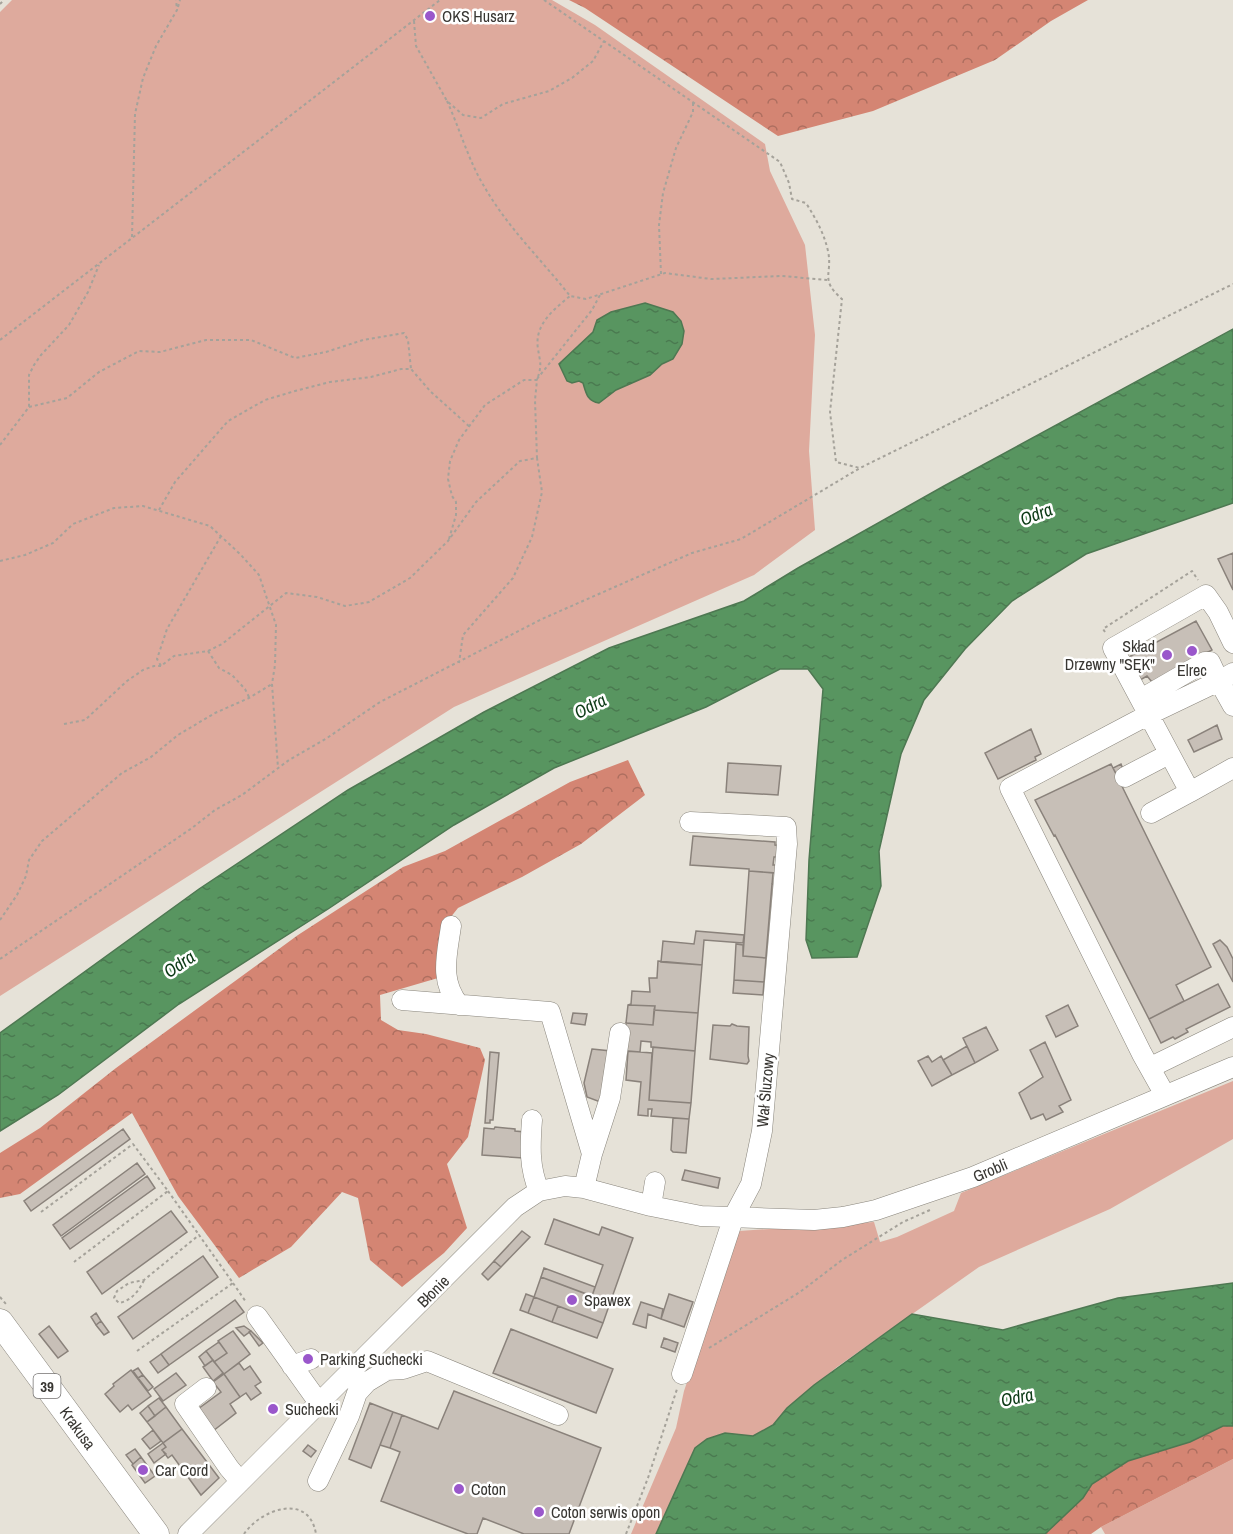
<svg xmlns="http://www.w3.org/2000/svg" width="1233" height="1534" viewBox="0 0 1233 1534" font-family="'Archivo Narrow',sans-serif">
  <style>
    .green { fill: #deaa9d }
    .forest { fill: url(#forest-crowns) }
    .water { fill: url(#water-ripples); stroke: #4e7852; stroke-width: 1.5 }
    .building { fill: #c7bfb7; stroke: #8a827b; stroke-width: 1.5 }
    .lines { fill: none; stroke-linecap: round; stroke-linejoin: round }
    .minor-casing { stroke: #89857c; stroke-width: 21 }
    .major-casing { stroke: #89857c; stroke-width: 27 }
    .path { stroke: #a5a29a; stroke-width: 2; stroke-dasharray: 3 3; stroke-linecap: butt }
    .minor { stroke: #fff; stroke-width: 20 }
    .major { stroke: #fff; stroke-width: 26 }
    .poi-dot { fill: #9a57cb; stroke: #fff; stroke-width: 2 }
    .labels { text-anchor: middle; dominant-baseline: central; stroke-width: 5; stroke-linejoin: round; paint-order: stroke }
    .shield { fill: #fff; stroke: #747270; stroke-width: 1.5 }
    .shield-label { font-size: 15px; font-weight: bold; fill: #383632 }
    .poi-label { font-size: 16px; fill: #383632; stroke: #fff; text-anchor: start }
    .street-label { font-size: 16px; fill: #383632; stroke: #fff }
    .water-label { font-size: 18px; font-style: italic; fill: #0c3a16; stroke: #fff }
  </style>
  <defs>
    <pattern id="forest-crowns" width="20" height="18" patternUnits="userSpaceOnUse" patternTransform="scale(1.5)"><rect width="20" height="18" fill="#d48573"/><path d="M2 6a3 3 0 1 1 6 0M12 15a3 3 0 1 1 6 0" fill="none" stroke="#ad6e5f"/></pattern>
    <pattern id="water-ripples" width="26" height="14" patternUnits="userSpaceOnUse" patternTransform="scale(1.5)"><rect width="26" height="14" fill="#589560"/><path d="M2 4q2-2 4 0t4 0M15 11q2-2 4 0t4 0" fill="none" stroke="#4a7a50"/></pattern>
  </defs>
  <rect width="100%" height="100%" fill="#e6e2d8"/>
  <path class="green" d="M12,0h540l43,25 170,119 5,27 35,74 10,90 -6,116 6,79 -61,45 -300,132 -454,289v-984z
    M1233,1081v58l-123,70 -131,58 -142,100 -50,41 -14,17 -20,11 -28,-3 -30,15 -39,86h-25l45,-106 8,-37 55,-160 135,-9 6,20 17,-5 57,-26 7,-18z
    M1233,1459v75h-128l-4,-7z"/>
  <path class="forest" d="M569,0h519l-37,21 -56,39 -122,51 -95,25 -193,-128z
    M628,760l17,35 -64,49 -59,33 -64,31 -16,20 -4,50 -58,17 1,25 17,10 28,4 54,14 5,12 -17,77 -21,27 20,64 -23,25 -42,34 -32,-27 -12,-62 -16,-6 -51,55 -52,31 -61,-82 -46,-83 -112,81 -20,4v-45l40,-25 76,-60 182,-133 105,-68 42,-16 125,-69z
    M1223,1426h10v33l-132,68 -10,7h-46l38,-36 9,-14 36,-23 62,-19z"/>
  <path class="water" d="M645,303l28,9 8,9 3,10 -2,13 -9,15 -11,5 -12,11 -34,15 -17,13c-12,-2 -13,-10 -16,-20l-4,-2 -7,2 -5,-2 -8,-17 34,-32 4,-12 14,-8z
    M1233,329v174l-147,51 -74,47 -47,48 -41,51 -23,54 -22,97 2,35 -24,71 -45,1 -6,-18 3,-80 14,-171 -15,-20h-28l-74,38 -152,61 -100,57 -126,84 -149,95 -121,91 -58,36v-98l199,-144 149,-99 136,-78 125,-64 135,-47 54,-33 146,-82z
    M1233,1283v143h-10l-33,16 -62,19 -36,23 -9,14 -38,36h-389l39,-86 12,-9 18,-6 28,3 20,-11 14,-17 27,-23 98,-71 91,16 115,-32z"/>
  <path class="building" d="M1233,553v37l-15,-31z
    M1196,621l16,29 -60,32 -5,-6 -12,7 -12,-23z
    M1217,725l5,14 -28,13 -6,-12z
    M1031,729l10,25 -6,3 1,3 -38,19 -13,-26z
    M728,763l53,3 -3,29 -52,-3z
    M1111,764l100,203 -35,18 8,16 -35,18 -94,-184 -1,1 -19,-36z
    M1121,764l3,8 -7,3 -4,-7z
    M693,836l82,6v3l7,1 -1,11h-7l-1,8h5l-1,8 -28,-2v-2l-59,-4z
    M749,871l24,2 -7,85 -23,-2z
    M772,884l5,1 -5,71h-6z
    M696,931l48,4 -1,8 -39,-3 -2,25 -41,-3 2,-21 31,3z
    M1220,940l7,7 6,12v23l-20,-38z
    M736,944l7,1v11l23,2 -2,24 -30,-2z
    M658,961l44,4 -4,48 -44,-3 1,-4 -27,-1 3,-1 1,-13 18,1 -1,-14h8z
    M734,980l30,2 -1,13 -30,-2z
    M1218,984l12,23 -44,22 2,3 -13,7 -2,-2 -12,6 -12,-24z
    M628,1005l27,1 -2,19 -27,-2z
    M1068,1005l10,21 -22,11 -10,-21z
    M654,1010l44,3 -3,38 -44,-4v-5l-10,-1 -1,11 -16,-1 2,-28 27,2z
    M573,1013l14,1 -2,11 -14,-2z
    M732,1024l5,2 12,1 -1,29 1,5 -2,3 -37,-5 3,-34 17,1z
    M986,1027l12,23 -23,13 -12,-25z
    M1045,1042l26,58 -12,6 4,6 -17,8 -3,-6 -12,5 -12,-26 24,-16 -13,-27z
    M967,1046l8,17 -23,12 -9,-15z
    M653,1047l42,4 -4,52 -42,-3z
    M592,1049l19,2 -8,52 -16,-6 -3,-14z
    M628,1051l24,2 -3,47 42,3 -2,16 -38,-3 1,-7h-4v7l-10,-1 3,-33 -15,-2z
    M490,1052l9,1 -6,67h-3v3h-5z
    M928,1056l4,6 9,-6 11,19 -20,11 -14,-25z
    M673,1118l16,1 -3,34 -13,-1 -2,-2z
    M495,1127l20,2v2l10,1 -2,26 -41,-3 2,-27 10,1z
    M123,1129l7,10 -99,72 -7,-10z
    M137,1163l8,11 -84,62 -8,-11z
    M685,1170l35,8 -2,10 -36,-8z
    M147,1176l8,12 -85,61 -8,-11z
    M171,1211l16,21 -85,62 -15,-22z
    M554,1219l45,16 3,-8 31,11 -23,65 -18,-7 11,-31 -58,-21z
    M522,1231l8,6 -29,30 -7,-6z
    M203,1256l15,21 -85,62 -15,-22z
    M494,1261l7,6 -13,13 -6,-6z
    M544,1268l51,19 -3,9 -51,-19z
    M541,1277l69,26 -7,20 -69,-26z
    M526,1294l8,3 -6,16 -8,-3z
    M669,1294l24,8 -9,25 -23,-8z
    M534,1297l24,9 -6,16 -24,-9z
    M235,1300l9,12 -75,53 -8,-11z
    M641,1302l22,7 -2,10 -13,-5 -2,14 -13,-4z
    M558,1306l45,17 -6,15 -45,-16z
    M96,1313l5,8 -5,4 -5,-8z
    M101,1321l8,11 -5,3 -8,-10z
    M49,1326l19,25 -10,7 -19,-24z
    M244,1326l7,5 -7,5 -8,-8z
    M511,1329l102,40 -17,44 -103,-40z
    M233,1331l17,23 -26,20 -10,-12 13,-9 -9,-12z
    M251,1331l12,12 -4,3 -10,-14z
    M664,1338l14,5 -3,9 -14,-5z
    M219,1342l8,11 -13,9 -8,-11z
    M206,1351l7,9 -8,6 -6,-9z
    M161,1354l8,11 -11,8 -8,-11z
    M213,1360l10,13 -10,8 -10,-14z
    M239,1363l5,7 6,-4 11,16 -6,4 6,7 -10,7 -5,-7 -6,4 -16,-23z
    M138,1368l5,7 -5,3 -5,-7z
    M131,1370l20,26 -19,14 -4,-5 -8,7 -15,-18 9,-8 -1,-2z
    M176,1373l10,12 -23,16 -9,-12z
    M224,1374l16,23 -10,7 6,9 -23,18 -15,-22 23,-17 -8,-10z
    M143,1375l10,12 -5,4 -10,-13z
    M454,1391l147,57 -32,86h-45l-41,-16 -6,16h-9l-87,-33 19,-49 -10,-4 12,-33 36,14z
    M159,1398l7,9 -11,9 -7,-10z
    M370,1403l23,9 -22,56 -22,-9z
    M148,1406l7,10 -8,6 -7,-9z
    M166,1407l16,22 -19,14 -16,-21z
    M393,1412l9,3 -12,33 -10,-3z
    M182,1429l37,49 -18,17 -29,-40 -4,3 -6,-8 4,-3 -3,-4z
    M153,1430l8,11 -11,8 -8,-10z
    M163,1443l3,4 -4,3 4,4 -12,9 -6,-9z
    M308,1445l8,6 -5,6 -8,-6z
    M135,1449l6,8 -8,7 -7,-9z
    M141,1457l14,19 -10,7 -13,-18z"/>
  <g class="lines">
    <defs>
      <path id="minor" d="M1141,699l64,-37h5l9,19 14,-8
        M1125,777l44,-23
        M1190,792l43,-24
        M1151,813l39,-21 -77,-144 93,-53 12,17 15,31
        M451,926c-4,29 -12,54 8,79
        M402,1000l148,12 42,142 -8,34
        M1151,1067l82,-40
        M1165,1095l-23,-41 -132,-266 138,-73 71,-34 14,25
        M532,1120c-2,26 -3,47 7,71
        M592,1154l18,-56 10,-65
        M651,1206l4,-24
        M257,1316l62,87
        M292,1366l19,-7
        M682,1374l52,-158 17,-32 11,-53 25,-287 -1,-17 -96,-5
        M206,1388l-21,16 44,64 11,13
        M318,1481l31,-65 8,-23 10,-11 20,-12 16,-1 24,-8 131,54
        M188,1534l327,-327 24,-16 26,-5 19,2 67,18 50,10 113,4 29,-3 33,-7 97,-33 260,-110"/>
      <path id="major" d="M0,1322l156,212"/>
    </defs>
    <use href="#minor" class="minor-casing"/>
    <use href="#major" class="major-casing"/>
    <path class="path" d="M544,0l236,162 9,21 3,16 14,4c10,16 18,30 22,48 5,24 -9,28 14,48l-12,113 6,50 24,6
      M0,4l4,-4
      M178,7l2,-7
      M414,21l2,25 31,55 16,14 18,3 22,-14 46,-13 23,-13 21,-17 11,-20
      M447,101c12,26 22,61 37,85 23,41 57,73 86,110l16,3 79,-26 46,6 71,-3 45,4
      M132,237l3,-123 8,-36 13,-32 21,-36 -1,-10
      M661,274l-2,-49 4,-32 13,-45 17,-36v-9
      M0,340l440,-340
      M538,377c4,-13 2,-15 0,-28 -4,-24 15,-39 32,-53
      M537,379l55,-69 8,-15
      M29,407l38,-9 32,-26 40,-21 21,1 46,-12h45l44,18 31,-6 37,-12 41,-7 4,7 3,29
      M0,445l29,-38v-32l5,-10 7,-10 28,-30 19,-33 11,-27
      M159,510l16,-28 53,-61 37,-21 30,-9 35,-9 41,-5 30,-8h10l20,23 39,35
      M221,536l-54,93 -10,30 4,7 13,-10 34,-5 14,-7 64,-51 31,4 28,9 24,-4 41,-24 38,-37 28,-39 44,-41 17,-3 5,34 -10,45 -19,41 -50,57 -4,28
      M449,539l7,-24v-13l-4,-6 -4,-17 2,-18 9,-21 26,-35 39,-25h13l-2,20 2,58
      M0,561l25,-6 28,-12 20,-19 41,-16 29,-2 67,20 31,29 18,20 17,50 -1,40 -3,19 6,84
      M1105,632l-2,-3 89,-58 6,9
      M208,651l11,17 13,7 13,14 4,8
      M64,724l21,-4 42,-39 16,-11 11,-4h7
      M0,920l17,-25 9,-19 3,-16 13,-19 80,-68 29,-16 27,-22 37,-22 34,-15 23,-14
      M0,959l192,-131 23,-18 27,-15 47,-35 38,-22 53,-36 162,-83 150,-66 49,-14 119,-71 373,-184
      M168,1191l31,44
      M41,1212l92,-68 35,47 -94,71
      M233,1283l13,19
      M0,1297l6,7
      M709,1348l91,-56 42,-32 61,-38 27,-12
      M137,1351l96,-68 -34,-48 -55,45 -15,3 -12,8 -3,7 5,5c12,-2 20,-12 25,-23
      M244,1534c17,-25 65,-42 72,0
      M626,1534l22,-56 29,-89"/>
    <use href="#minor" class="minor"/>
    <use href="#major" class="major"/>
  </g>
  <g class="poi-dot">
    <circle cx="430" cy="16" r="6"/>
    <circle cx="1192" cy="651" r="6"/>
    <circle cx="1167" cy="655" r="6"/>
    <circle cx="572" cy="1300" r="6"/>
    <circle cx="308" cy="1359" r="6"/>
    <circle cx="273" cy="1409" r="6"/>
    <circle cx="143" cy="1470" r="6"/>
    <circle cx="459" cy="1489" r="6"/>
    <circle cx="539" cy="1512" r="6"/>
  </g>
  <g class="labels">
    <rect class="shield" x="33.5" y="1374" width="27" height="24" rx="4.5"/>
    <g class="shield-label">
      <text x="47" y="1386">39</text>
    </g>
    <g class="poi-label">
      <text x="442" y="16">OKS Husarz</text>
      <text x="1155" y="646" text-anchor="end">Skład<tspan x="1155" dy="18">Drzewny "SĘK"</tspan></text>
      <text x="1192" y="670" text-anchor="middle">Elrec</text>
      <text x="584" y="1300">Spawex</text>
      <text x="320" y="1359">Parking Suchecki</text>
      <text x="285" y="1409">Suchecki</text>
      <text x="155" y="1470">Car Cord</text>
      <text x="471" y="1489">Coton</text>
      <text x="551" y="1512">Coton serwis opon</text>
    </g>
    <g class="street-label">
      <text transform="translate(765 1090) rotate(-85)">Wał Śluzowy</text>
      <text transform="translate(990 1170) rotate(-23)">Grobli</text>
      <text transform="translate(433 1291) rotate(-45)">Błonie</text>
      <text transform="translate(78 1428) rotate(54)">Krakusa</text>
    </g>
    <g class="water-label">
      <text transform="translate(1036 514) rotate(-21)">Odra</text>
      <text transform="translate(590 706) rotate(-27)">Odra</text>
      <text transform="translate(179 964) rotate(-34)">Odra</text>
      <text transform="translate(1017 1397) rotate(-12)">Odra</text>
    </g>
  </g>
</svg>
